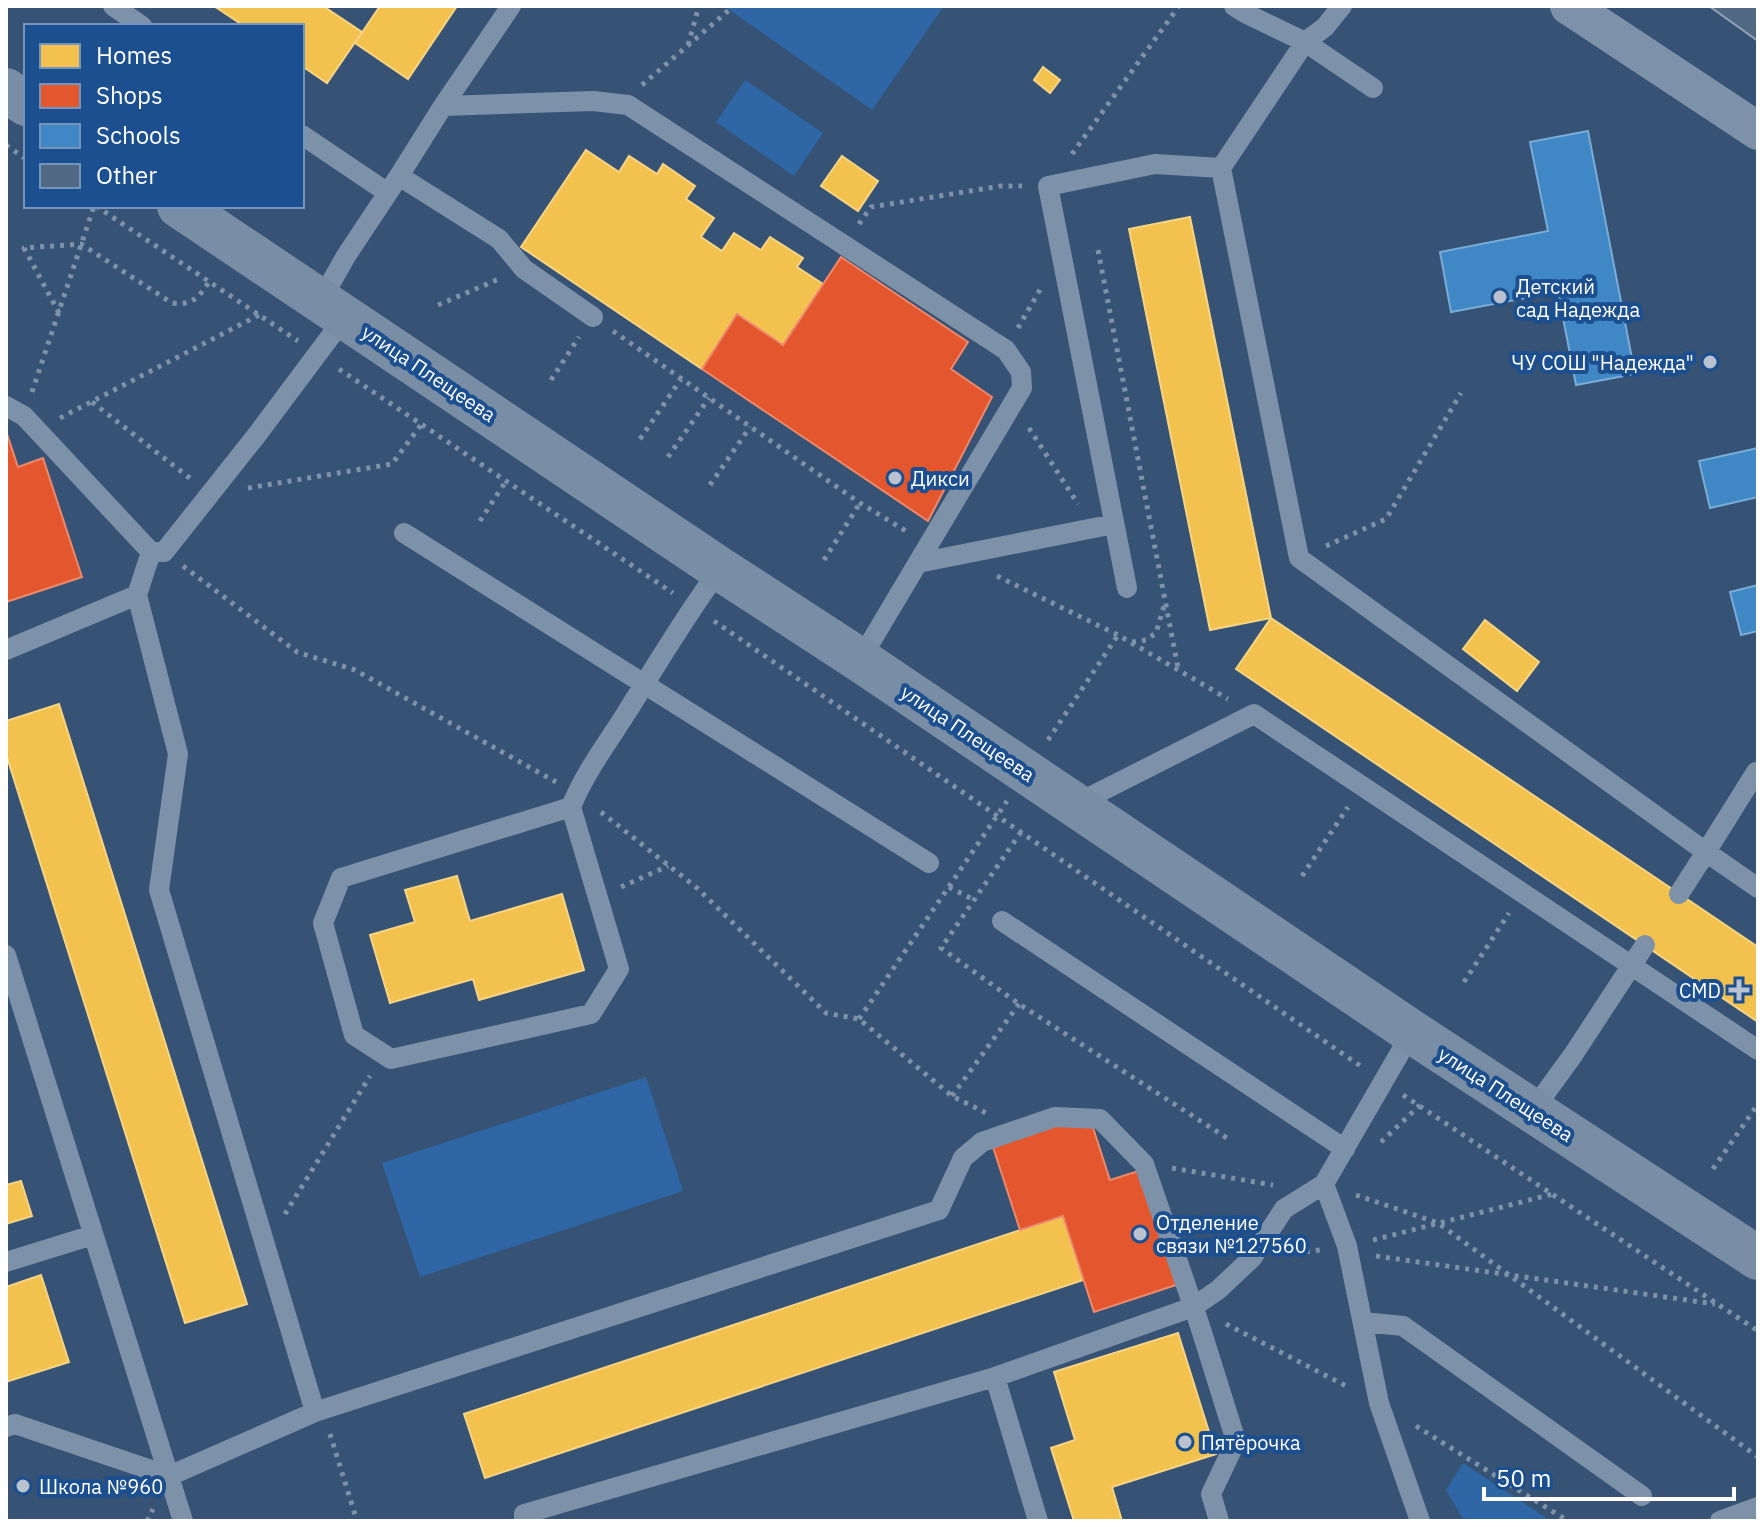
<svg xmlns="http://www.w3.org/2000/svg" width="1764" height="1527" viewBox="0 0 1764 1527" font-family="'IBM Plex Sans',sans-serif">
  <style>
    .green { fill: #2f66a5 }
    .homes { fill: #f2c14e; stroke: #f6d483; stroke-width: 2 }
    .shops { fill: #e4572e; stroke: #ec896d; stroke-width: 2 }
    .schools { fill: #3f88c5; stroke: #79acd6; stroke-width: 2 }
    .building { fill: #526984; stroke: #92a2b6; stroke-width: 2 }
    .lines { fill: none; stroke-linecap: round; stroke-linejoin: round }
    .path { stroke: #7d92a8; stroke-width: 5; stroke-dasharray: 4 6; stroke-linecap: butt }
    .service { stroke: #7d92a8; stroke-width: 20 }
    .minor { stroke: #7d92a8; stroke-width: 38 }
    .secondary { stroke: #798da4; stroke-width: 44 }
    .poi-dot { fill: #b9c2ce; stroke: #1b4f8f; stroke-width: 3 }
    .labels { text-anchor: middle; dominant-baseline: central; stroke-width: 8; stroke-linejoin: round; paint-order: stroke }
    .poi-label { font-size: 20px; fill: #fff; stroke: #1b4f8f; text-anchor: start }
    .street-label { font-size: 20px; fill: #fff; stroke: #1b4f8f }
  </style>
  <rect width="100%" height="100%" fill="#365274"/>
  <path class="green" d="M724,6h220l-72,104z
    M745,80l78,53 -29,43 -78,-54z
    M646,1077l37,114 -263,86 -38,-114z
    M1463,1463l88,58h-87l-18,-31z"/>
  <path class="homes" d="M214,6h109l39,26 -35,51 -25,-17v-40h-58z
    M380,6h77l-49,73 -53,-36z
    M1043,67l17,13 -10,13 -16,-13z
    M586,150l33,22 10,-16 28,18 6,-10 32,22 -9,13 28,19 -13,19 21,14 12,-18 27,17 9,-13 33,21 -6,9 26,17 -40,61 -46,-31 -35,55 -181,-122z
    M842,156l36,25 -20,30 -37,-25z
    M1190,217l81,401 -61,12 -81,-401z
    M1271,618l487,329v75l-522,-353z
    M1485,620l54,42 -22,29 -54,-42z
    M59,704l188,600 -62,19 -179,-569v-33z
    M457,876l13,45 92,-27 22,76 -105,30 -6,-21 -83,24 -20,-68 45,-13 -10,-32z
    M21,1181l11,35 -26,8v-39z
    M1063,1216l20,64 -598,198 -21,-64z
    M41,1275l28,87 -63,20v-95z
    M1178,1333l38,121 -104,33 10,34h-48l-23,-73 24,-8 -21,-68z"/>
  <path class="shops" d="M841,257l127,85 -17,27 41,28 -64,124 -226,-152 35,-55 46,31z
    M6,431l12,36 25,-9 39,119 -76,25z
    M1088,1112l22,68 35,-11 37,114 -88,29 -31,-96 -43,14 -28,-86z"/>
  <path class="schools" d="M1588,131l47,243 -59,11 -18,-93 -107,20 -11,-60 108,-21 -18,-89z
    M1758,448v49l-48,11 -11,-47z
    M1758,585v46l-17,4 -11,-43z"/>
  <path class="building" d="M1709,6h49v35z"/>
  <g class="lines">
    <path class="path" d="M688,45l11,-39
      M642,85l87,-75
      M6,145l20,14
      M1072,154l107,-148
      M96,206l202,135
      M859,224l12,-17 130,-21h21
      M1098,250l80,418
      M438,305l61,-26
      M59,313l-35,-65 57,-4 91,59c20,3 27,-6 37,-21
      M1018,328l23,-40
      M613,331l247,172 46,28
      M339,369l334,224
      M551,380l28,-43
      M32,392l62,-186
      M92,402l99,77
      M60,418l199,-103
      M1029,428l49,76
      M640,439l41,-60
      M668,457l41,-59
      M710,485l40,-58
      M248,488l144,-24 29,-39
      M480,521l26,-40
      M1326,546l60,-27 75,-126
      M824,560l36,-57
      M183,566l114,86 58,18 201,112
      M997,576l121,59 110,64
      M714,621l648,446
      M1132,642l14,-2 10,-7 8,-27
      M1048,740l70,-105
      M601,812l96,76 129,125 33,6 93,77 34,17
      M1021,832l-80,116 78,56 211,136
      M1302,876l46,-69
      M621,887l47,-21
      M949,887l25,13
      M1464,982l45,-69
      M859,1019l148,-218
      M1403,1095l355,236
      M952,1096l67,-92
      M1381,1142l39,-37
      M1172,1168l101,17
      M1713,1169l45,-65
      M1356,1195l82,28 320,234
      M285,1214l85,-138
      M1373,1240l180,-46
      M1286,1254l34,-4
      M1376,1256l339,48
      M1226,1324l122,63
      M1416,1426l152,95
      M330,1434l27,87
      M147,1521l6,-12"/>
    <path class="service" d="M113,6l29,20
      M1234,6l11,7 60,29 68,46
      M1342,6l-17,21 -20,15 -84,126 78,390 407,294 -27,42
      M443,106l150,-5 35,4 378,245 15,22 1,16 -162,272
      M302,135l86,58
      M399,176l100,63 25,30 69,48
      M321,300l25,-44 53,-80 44,-70 68,-100
      M6,406l18,10 127,136
      M404,533l525,330
      M918,563l196,-39
      M1127,588l-79,-402 107,-22 66,4
      M6,650l131,-55
      M1756,772l-50,80 52,36
      M1074,805l180,-91 504,336
      M571,807l48,162 -28,45 -200,45 -37,-24 -31,-112 18,-45 230,-71c13,-33 35,-62 54,-92 31,-49 60,-99 95,-146
      M1002,921l343,228
      M6,955l177,566
      M1533,1110l40,-55 72,-110
      M1324,1184l23,62 32,157 41,118
      M6,1262l87,-27
      M1363,1322l40,4 239,170
      M995,1377l43,144
      M315,1412l-156,-522 19,-136 -41,-159 14,-43h13l92,-116 89,-119
      M6,1427l9,-3 154,52 146,-64 624,-202 24,-52 19,-16 73,-25 45,2 44,45 56,162 36,115 -25,53 8,27
      M524,1521v-7l471,-137 198,-70 25,-17 34,-32 32,-49 40,-25 88,-152
      M1720,1521l38,-14"/>
    <path class="minor" d="M1569,6l189,125"/>
    <path class="secondary" d="M6,90l20,14
      M179,206l541,363 140,91 552,372 346,226"/>
  </g>
  <g class="poi-dot">
    <circle cx="1500" cy="297" r="8"/>
    <circle cx="1710" cy="362" r="8"/>
    <circle cx="895" cy="478" r="8"/>
    <path d="M1735 978h8v8h8v8h-8v8h-8v-8h-8v-8h8z"/>
    <circle cx="1140" cy="1234" r="8"/>
    <circle cx="1185" cy="1442" r="8"/>
    <circle cx="23" cy="1486" r="8"/>
  </g>
  <g class="labels">
    <g class="poi-label">
      <text x="1516" y="286">Детский<tspan x="1516" dy="23">сад Надежда</tspan></text>
      <text x="1694" y="362" text-anchor="end">ЧУ СОШ "Надежда"</text>
      <text x="911" y="478">Дикси</text>
      <text x="1721" y="990" text-anchor="end">CMD</text>
      <text x="1156" y="1222">Отделение<tspan x="1156" dy="23">связи №127560</tspan></text>
      <text x="1201" y="1442">Пятёрочка</text>
      <text x="39" y="1486">Школа №960</text>
    </g>
    <g class="street-label">
      <text transform="translate(429 373) rotate(34)">улица Плещеева</text>
      <text transform="translate(968 733) rotate(34)">улица Плещеева</text>
      <text transform="translate(1506 1094) rotate(33)">улица Плещеева</text>
    </g>
  </g>
  <rect width="1764" height="1527" fill="none" stroke="#ffffff" stroke-width="16"/>
  <rect x="24" y="24" width="280" height="184" fill="#1b4f8f" stroke="#7695bc" stroke-width="2"/>
  <rect x="40" y="44" width="40" height="24" fill="#f2c14e" stroke="#7695bc" stroke-width="2"/>
  <text x="96" y="64" font-size="24" fill="#ffffff">Homes</text>
  <rect x="40" y="84" width="40" height="24" fill="#e4572e" stroke="#7695bc" stroke-width="2"/>
  <text x="96" y="104" font-size="24" fill="#ffffff">Shops</text>
  <rect x="40" y="124" width="40" height="24" fill="#3f88c5" stroke="#7695bc" stroke-width="2"/>
  <text x="96" y="144" font-size="24" fill="#ffffff">Schools</text>
  <rect x="40" y="164" width="40" height="24" fill="#526984" stroke="#7695bc" stroke-width="2"/>
  <text x="96" y="184" font-size="24" fill="#ffffff">Other</text>
  <path d="M1484 1487v12h250v-12" fill="none" stroke="#ffffff" stroke-width="4"/>
  <text x="1496" y="1487" font-size="24" fill="#ffffff" stroke="#1b4f8f" stroke-width="6" paint-order="stroke">50 m</text>
</svg>
